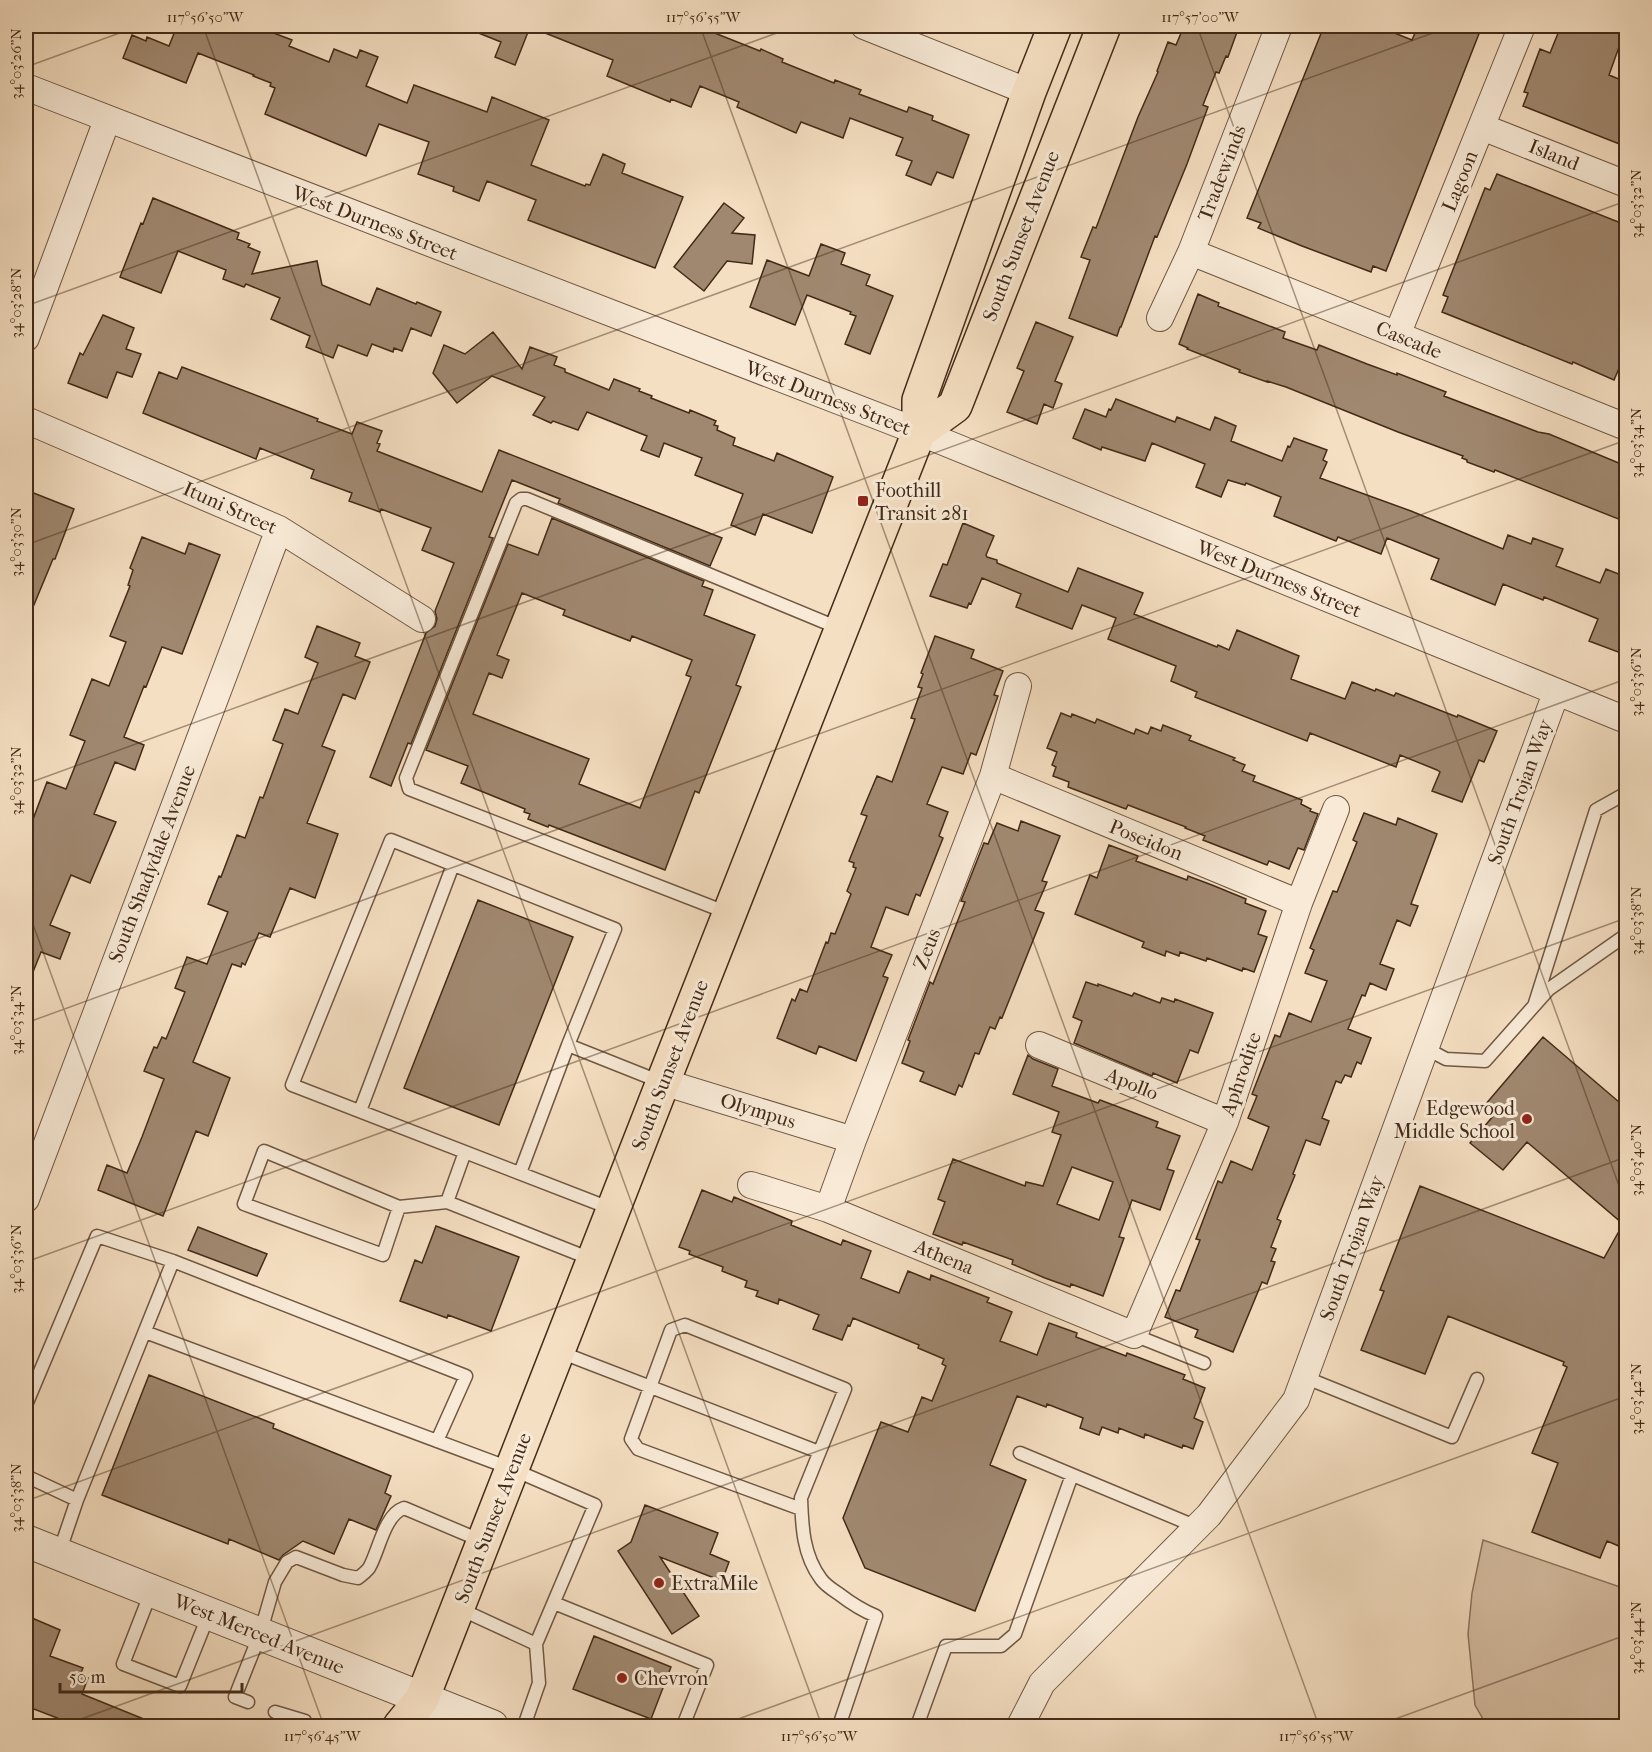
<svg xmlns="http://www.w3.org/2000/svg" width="1652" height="1752" viewBox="0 0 1652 1752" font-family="'IM FELL French Canon',serif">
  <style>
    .green { fill: #d7c0a5; stroke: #8d755e; stroke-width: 1.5 }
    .building { fill: #a08870; stroke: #432a17; stroke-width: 1.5; fill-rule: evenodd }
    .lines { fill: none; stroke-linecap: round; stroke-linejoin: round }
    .service-casing { stroke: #705742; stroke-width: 15 }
    .minor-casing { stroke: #705742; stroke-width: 28 }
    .tertiary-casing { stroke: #705742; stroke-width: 34 }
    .primary-casing { stroke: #432a17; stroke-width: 36 }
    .service { stroke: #f8ead7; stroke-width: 12 }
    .minor { stroke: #f8ead7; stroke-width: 26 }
    .tertiary { stroke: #f8ead7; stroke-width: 32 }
    .primary { stroke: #f5dfc2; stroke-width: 33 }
    .ticks { fill: none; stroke: #432a17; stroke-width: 1.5; stroke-opacity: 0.45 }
    .poi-dot { fill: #8f2418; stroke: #f8ead7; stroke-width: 2 }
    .labels { text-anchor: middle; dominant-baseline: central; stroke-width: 6; stroke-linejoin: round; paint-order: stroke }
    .street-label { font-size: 20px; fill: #432a17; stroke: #f8ead7 }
    .poi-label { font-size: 20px; fill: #432a17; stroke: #f8ead7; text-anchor: start }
    .neatline { fill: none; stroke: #432a17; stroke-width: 2 }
    .ticks-label { font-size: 15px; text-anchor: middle; fill: #432a17 }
  </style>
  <rect width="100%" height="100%" fill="#f5dfc2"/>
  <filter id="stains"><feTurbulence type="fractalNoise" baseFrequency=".00333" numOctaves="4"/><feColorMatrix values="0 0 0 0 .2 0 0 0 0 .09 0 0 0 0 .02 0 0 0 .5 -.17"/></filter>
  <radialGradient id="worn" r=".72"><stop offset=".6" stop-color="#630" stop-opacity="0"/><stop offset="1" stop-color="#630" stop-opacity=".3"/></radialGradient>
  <path class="green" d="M1483,1540l143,49v137h-139l-12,-21 -7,-71 4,-41z"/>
  <path class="building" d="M177,26h78l37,14 -3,6 40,16 5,-13 23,9 3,-8 18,7 -12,29 41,17 7,-18 73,27 5,-15 57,23 -18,45 54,21 1,-2 4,1 13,-31 22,10 -3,9 61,24 -28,71 -127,-48 8,-20 -49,-19 -8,20 -26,-10 1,-4 -36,-13 11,-32 -50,-18 -13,32 -101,-42 10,-26 -5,-2 1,-3 -18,-7 1,-1 -56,-22 -12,30 -63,-25 9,-23 14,6 1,-4 22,9z
    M461,26h236l63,25 1,-2 22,10 -1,3 52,21 1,-3 26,10 -2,4 48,18 2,-5 24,9 -1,4 37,15 -16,43 -16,-6 -6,13 -25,-10 6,-14 -16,-6 7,-17 -53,-20 -7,20 -42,-16 -5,11 -59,-26 2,-5 -39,-16 -9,21 -20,-8 -1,3 -63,-26 6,-16 -83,-33 -15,38 -20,-8 6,-15z
    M1184,26h34l19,6 -9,25 -2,-1 -7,17 -3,-1 -13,33 5,2 -21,57 -30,73 -2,-1 -34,91h-1l-3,9 -48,-18 21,-58 -9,-3 12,-30 3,1 42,-111 20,-45 -1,-1 11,-29 8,3z
    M1324,26h53l35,14 6,-14h64l-96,245 -13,-5 -2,6 -69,-26 -44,-18 3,-5 -14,-5z
    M1561,26h53l11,4 -16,45 17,7v51l-4,12 -99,-39 5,-13 -4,-1 16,-43 10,4z
    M1497,174l129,51v127l-12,28 -41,-18 -1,2 -130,-52 6,-15 -5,-2 42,-107 5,2z
    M153,198l86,35 -2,6 13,5 -2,3 12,5 -8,22 65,-13 5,24 48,20 7,-17 39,16 1,-2 24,10 -10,24 -20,-8 -9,23 -8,-3 -1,4 -21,-8 -5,12 -29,-11 -5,13 -27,-11 4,-11 -39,-17 9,-21 -34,-14 -2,3 -21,-8 3,-9 -48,-19 -17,42 -41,-16 21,-54 2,1z
    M724,203l20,15 -12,15 23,2 -3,29 -25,-3 -23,30 -30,-24z
    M821,244l24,9 -4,11 29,11 -4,10 27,11 -23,58 -25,-10 11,-28 -6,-2 1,-2 -44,-17 -12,30 -45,-18 17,-47 42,16z
    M1198,294l21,9 -1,3 67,26 -2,6 34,12 2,-5 48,19 30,11v-2l49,19 -2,4 94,36 11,2 77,32v56l-126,-50 -5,-2 -1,2 -27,-10v-2l-5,-2 1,-2 -65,-24 -112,-45 -19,-6v1l-28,-10 1,-2 -5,-2 -48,-19 1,-1 -9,-4z
    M103,315l31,13 -8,21 15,5 -9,23 -15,-5 -10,26 -39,-15 12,-30 3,2z
    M1036,322l37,15 -18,44 7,3 -9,24 -9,-4 -7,20 -30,-12 17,-41 -7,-3z
    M493,332l29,37 8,-22 27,10 -3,8 11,4v3l44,18 5,-11 26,10 -1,2 13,5 -1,2 38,15 1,-3 26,11 -2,4 4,1 -1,4 18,8 -2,7 41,16 3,-8 56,24 -21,56 -49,-19 -8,21 -24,-10 12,-31 -48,-19 7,-17 -38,-15 -5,14 -18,-7 6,-14 -60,-24 -9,18 -25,-9 -2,2 -18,-8 12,-18 -53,-21 -35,27 -24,-30 11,-28 21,9z
    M182,367l136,52 -1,2 35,13 5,-12 25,9 -5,12 3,1 -3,7 105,41 17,-42 223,88 -12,28 -152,-63 2,-4 -48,-19 -23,57 4,1 -82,206 -3,-1 -17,43 -21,-9 56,-144 9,-7 2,-7 -2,-8 19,-48 -32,-13 9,-22 -50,-19 -1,3 -31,-11 3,-8 -41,-15 3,-8 -54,-22 -4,11 -113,-46 16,-41 18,7z
    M1116,399l59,23 2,-5 33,13 5,-13 21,9 -5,15 51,20 6,-15 2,1 4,-9 33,12 -4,10 4,2 -7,16 91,33 92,38 5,-14 23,9 2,-6 30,11 -7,17 44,17 6,-14 20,8v78l-37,-14 9,-22 -54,-22 -1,3 -40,-16 -8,21 -64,-26 8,-20 -52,-21 -6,16 -43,-17 -2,4 -62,-25 7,-19 -35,-14 -1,2 -17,-5 -7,17 -25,-10 9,-23 -53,-21 -7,18 -43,-14 -1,3 -28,-12 12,-29 21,8 3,-8 2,1z
    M26,490l48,19 -19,50h-2l-27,65z
    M552,518l152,63 -2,5 11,4 -9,25 51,20 -19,50 5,2 -42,106 -4,-2 -30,79 -116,-45 -1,2 -20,-8 2,-5 -6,-2 1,-3 -64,-26 7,-17 -42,-16 82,-206 30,11zM522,593l43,17 -2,5 67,26 2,-5 60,24 -6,15 5,2 -51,131 -61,-24 10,-25 -116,-45 16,-41 13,5 7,-18 -12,-5z
    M963,523l31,13 -8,19 1,2 10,3v3l71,29 10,-24 65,25 -9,21 83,33 1,-2 11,5 8,-20 62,26 -8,23 54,20 7,-17 23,9 1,-2 18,7 2,-3 61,24 1,-2 39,16 -13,31 -5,-2 -17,42 -30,-11 8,-19 -3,-2 -37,-15 -4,12 -86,-34 -3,8 -112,-44 2,-5 -26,-11 5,-15 -68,-27 8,-21 -34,-13 -10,24 -56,-22 5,-13 -39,-16 -11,26 -2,-1 -2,5 -37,-12 13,-32 4,1z
    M142,537l43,17 4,-11 31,12 -38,99 -20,-7 -16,40 -2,-1 -20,51 20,8 -9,25 -20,-8 -21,52 22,8 -26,61 -19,-8 -21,50 20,8 -10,26 -19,-7 -14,35h-1v-149l21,-56 19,7 19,-48 -15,-6 22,-56 17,7 17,-44 -16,-6 20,-50 -2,-1 5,-15 -3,-2z
    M317,626l43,17 -5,13 15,6 -15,37 -12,-5 -21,52 13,5 -28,72 31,11 -23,64 -25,-10 -20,49 -11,-4 -14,32 -3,-2 -1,4 -9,-3 -39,98 37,16 -22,58 -12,-5 -33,85 -65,-26 9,-25 20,8 15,-36 22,-58 -20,-8 10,-24 3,1 5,-11 4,2 19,-47 -10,-4 12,-31 20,7 21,-52 -20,-8 11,-28 2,1 16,-42 8,3 15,-41 3,1 20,-54 -10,-4 12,-31 13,5 20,-51 -13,-6z
    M935,636l39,14 -3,8 32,13 -9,24 4,1 -22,59 -5,-2 -8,21 -21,-7 -15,37 21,8 -9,24 4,2 -23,58 -4,-2 -8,21 -22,-8 -15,40 21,8 -9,21 5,2 -32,83 -37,-15 -3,8 -39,-16 15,-39 3,2 5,-12 7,3 19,-50 2,1 3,-10 4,1 16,-40 -4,-3 9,-23 -3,-1 1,-4 -5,-2 18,-45 -6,-2 16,-38 15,6 23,-63 -4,-1 11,-30 -4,-1 5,-13 -2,-1z
    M1061,713l10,4 1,-3 23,9 2,-4 37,15 2,-5 12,5 3,-7 10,4 2,-6 28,11 -2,4 46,18 -2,2 12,5 -3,6 13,5 -2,5 49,19 -1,4 10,5 -1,2 8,3 -14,36 -6,-2 -9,21 -20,-8 -2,4 -64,-25 2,-4 -20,-8 1,-1 -58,-22 -2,4 -58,-22 1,-5 -16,-6 3,-9 -4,-2 5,-13 -10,-4z
    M1364,813l32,12 2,-7 39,16 -26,70 7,2 -8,20 -13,-6 -17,44 14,5 -8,21 -16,-7 -5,13 -3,-1 -14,34 23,9 -10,26 -4,-2 -6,15 -6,-2 -4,8 -5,-2 -14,37 7,3 -9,24 -14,-5 -13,34 2,1 -18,44 4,2 -10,26 5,2 -5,12 4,1 -8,22 -5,-2 -29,70 -38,-15 3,-7 -33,-13 11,-27 4,1 20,-51 -4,-1 22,-58 4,2 9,-22 21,9 17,-43 -21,-9 9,-22 -5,-2 23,-59 5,2 9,-24 22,9 16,-41 -22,-8 9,-23 -4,-2 23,-57 4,1 20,-50 -4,-2z
    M1021,821l39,15 -18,45 5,1 -12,28 9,3 -42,105 -2,-1 -5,12 -5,-2 -11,27 -4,-1 -13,34 -3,-2 -4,10 -35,-14 4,-9 -22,-9 8,-22 -2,-1 22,-58 3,2 32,-82 -4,-1 23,-58 4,1 9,-21 21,8z
    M1109,845l29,11 -2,5 51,19 1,-4 24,9 34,14 -1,4 21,8 -8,23 9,3 -13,35 -11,-4 -1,3 -35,-13 -1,3 -26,-9 -1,4 -13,-5 -1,5 -23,-9 2,-5 -69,-28 15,-39 7,3z
    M478,900l95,37 -74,188 -95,-37z
    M1086,982l12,4v-2l34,12 2,-3 26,10 2,-5 12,4 1,-3 38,14 -15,40 -8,-3 -13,33 -24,-10 -1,3 -78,-33 8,-22 -9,-4z
    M1543,1037l83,71v441l-19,-8 -7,17 -68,-26 26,-69 -26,-10 35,-86 -4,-2 1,-3 -116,-46 -23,58 -64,-24 23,-59 -4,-1 40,-104 184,72 19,-34 -96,-82 -24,28 -33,-27 25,-29 -10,-9z
    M1028,1055l5,4 25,10 -6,17 46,17 2,-3 24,9 34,13 -2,5 24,9 -13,33 7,2 -14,39 -28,-10 -13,37 5,1 -21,58 -32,-12 -1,3 -25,-9 -33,-14 1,-4 -50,-18 -1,3 -29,-11 12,-32 -7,-3 15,-40 72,27 1,-4 17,4 18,-51 -9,-3 7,-20 -46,-18zM1072,1167l41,15 -14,38 -42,-16z
    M702,1190l30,12 2,-5 58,24 -1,4 50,20 2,-5 28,11 -10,27 38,15 9,-22 22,9 1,-5 58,23 -2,4 25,10 -12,29 37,14 12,-32 28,10 -1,4 50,19 1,-3 58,22 -2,4 22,9 -11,30 9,4 -10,27 -10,-4 -1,3 -37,-14 -1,4 -25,-10 -1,5 -16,-6 -3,8 -19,-7 3,-10 -36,-14 -1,3 -29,-11 -27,69 36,15 -51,131 -110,-43 -22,-50 38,-96 27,10 14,-35 10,4 14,-35 -4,-2 2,-5 -26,-11 1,-3 -66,-27 -3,8 -2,-1 -6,15 -29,-11 6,-14 -40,-16 -1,5 -22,-8 2,-5 -13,-4 2,-6 -25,-10 1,-4 -34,-13 1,-3 -11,-4z
    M436,1226l83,31 -28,74 -43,-16 -1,3 -47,-17 15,-41 7,3z
    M198,1227l69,27 -10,22 -69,-26z
    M149,1375l125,49 -1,4 118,48 -6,17 6,3 -15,34 -27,-11 -15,35 -31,-13 -20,14 -4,5 -50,-21 -1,5 -126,-49z
    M645,1505l73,28 -8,21 19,8 -7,19 -62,-24 39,59 -27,18 -54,-83 13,-9z
    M32,1618l28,12 -10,26 33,12 -3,7 8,3 -6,16 79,32h-83l-52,-20v-72z
    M594,1636l77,31 -20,52 -78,-30z"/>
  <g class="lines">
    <defs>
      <path id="service" d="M728,913l-319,-124 -3,-11 110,-275 5,-4h6l314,130
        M1535,1003l61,-193 25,-14 5,1
        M568,1045l47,-116 -224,-89 -99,245 320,124
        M1425,1048l21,11 39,2 64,-72 77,-54
        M360,1111l93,-246
        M520,1173l48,-128 93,37
        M447,1202l144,57
        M399,1207l-16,48 -139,-51 20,-53 135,56 48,-5 18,-50
        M173,1261l293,115 -29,65
        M145,1332l367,137 83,36 -59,139 -78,-36
        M1134,1335l70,28
        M560,1352l259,100
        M1304,1377l148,60 25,-58
        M26,1405l71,-169 76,25 -96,239 -18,53
        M1020,1453l177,74
        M26,1476l51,24
        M801,1509l-163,-60 -7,-10 40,-109 14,-5 160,64 -44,109c1,29 2,57 20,81 4,6 12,11 18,15 13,10 22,16 37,22l-37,110
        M151,1592l-28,72 57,22 29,-72
        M554,1603l153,62 -24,61
        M248,1702l-13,-5 25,-63 15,-52 12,-20 9,-5 47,18 15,3c4,-3 8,-6 11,-10 10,-17 15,-53 35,-60l78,33
        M275,1712l30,9 2,5
        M524,1726l15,-43 -3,-39
        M917,1726l29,-80h55l14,-12 57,-159"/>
      <path id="minor" d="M864,26l165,66
        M26,87l893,345 707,288
        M1482,127l144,57
        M1191,252l435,175
        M1160,318l31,-66 88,-226
        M1397,335l125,-309
        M26,338l81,-218
        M26,420l253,109 143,90
        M993,776l306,127
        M1039,1045l186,77
        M663,1082l190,58
        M751,1185l77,24 306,126 91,-213 74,-219 37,-94
        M26,1199l253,-670
        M828,1209l25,-69 140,-364 25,-90
        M1020,1726l22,-43 167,-168 87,-115 260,-707"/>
      <path id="tertiary" d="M26,1541l466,185"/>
      <path id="primary" d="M919,432l36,-26 149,-380
        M400,1726l22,-27 241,-617 256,-650v-32l110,-308 26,-66"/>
    </defs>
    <use href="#service" class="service-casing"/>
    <use href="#minor" class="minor-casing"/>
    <use href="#tertiary" class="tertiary-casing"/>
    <use href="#primary" class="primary-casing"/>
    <use href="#service" class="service"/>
    <use href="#minor" class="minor"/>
    <use href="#tertiary" class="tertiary"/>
    <use href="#primary" class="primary"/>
  </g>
  <path class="ticks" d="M203,26l619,1700M700,26l619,1700M1197,26l429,1179M26,67l113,-41M26,306l770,-280M26,545l1426,-519M26,784l1600,-583M26,905l298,821M26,1023l1600,-583M26,1262l1600,-583M26,1501l1600,-583M62,1726l1564,-569M719,1726l907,-330M1376,1726l250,-91"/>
  <g class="poi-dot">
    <rect x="857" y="495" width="12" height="12" rx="3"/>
    <circle cx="1527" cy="1119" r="6"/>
    <circle cx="659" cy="1583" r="6"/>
    <circle cx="622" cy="1678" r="6"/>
  </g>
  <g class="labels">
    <g class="street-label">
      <text transform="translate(1554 155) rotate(22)">Island</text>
      <text transform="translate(1222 173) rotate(-69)">Tradewinds</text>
      <text transform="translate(1460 181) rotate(-68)">Lagoon</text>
      <text transform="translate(375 223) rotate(21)">West Durness Street</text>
      <text transform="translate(1021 236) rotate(-69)">South Sunset Avenue</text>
      <text transform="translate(1409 340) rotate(22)">Cascade</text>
      <text transform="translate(828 398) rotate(21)">West Durness Street</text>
      <text transform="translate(230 508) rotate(24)">Ituni Street</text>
      <text transform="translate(1279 579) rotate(22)">West Durness Street</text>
      <text transform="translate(1520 792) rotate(-70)">South Trojan Way</text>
      <text transform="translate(1146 840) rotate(22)">Poseidon</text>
      <text transform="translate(152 864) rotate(-69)">South Shadydale Avenue</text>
      <text transform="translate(927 949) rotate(-69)">Zeus</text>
      <text transform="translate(670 1065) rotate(-69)">South Sunset Avenue</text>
      <text transform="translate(1241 1074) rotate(-71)">Aphrodite</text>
      <text transform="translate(1132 1084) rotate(22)">Apollo</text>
      <text transform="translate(758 1111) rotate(17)">Olympus</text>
      <text transform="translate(1352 1248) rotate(-70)">South Trojan Way</text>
      <text transform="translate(944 1257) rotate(22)">Athena</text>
      <text transform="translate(493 1518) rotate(-69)">South Sunset Avenue</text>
      <text transform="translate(259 1634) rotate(22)">West Merced Avenue</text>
    </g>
    <g class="poi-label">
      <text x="875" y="490">Foothill<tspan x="875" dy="23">Transit 281</tspan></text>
      <text x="1515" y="1108" text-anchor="end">Edgewood<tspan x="1515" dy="23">Middle School</tspan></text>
      <text x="671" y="1583">ExtraMile</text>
      <text x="634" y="1678">Chevron</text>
    </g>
  </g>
  <rect width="1652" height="1752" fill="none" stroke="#f5dfc2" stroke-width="66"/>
  <path d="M60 1683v9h182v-9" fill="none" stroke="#432a17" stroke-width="3"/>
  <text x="69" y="1683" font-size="18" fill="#432a17" stroke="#f8ead7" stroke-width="4.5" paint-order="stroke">50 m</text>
  <rect x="33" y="33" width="1586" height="1686" class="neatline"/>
  <g class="ticks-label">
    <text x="205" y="22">117°56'50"W</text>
    <text x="703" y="22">117°56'55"W</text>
    <text x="1200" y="22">117°57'00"W</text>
    <text transform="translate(16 64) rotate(-90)" y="5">34°03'26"N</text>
    <text transform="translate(1636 204) rotate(-90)" y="5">34°03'32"N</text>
    <text transform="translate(16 303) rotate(-90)" y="5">34°03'28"N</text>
    <text transform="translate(1636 443) rotate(-90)" y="5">34°03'34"N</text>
    <text transform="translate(16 542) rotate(-90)" y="5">34°03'30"N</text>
    <text transform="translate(1636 682) rotate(-90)" y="5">34°03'36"N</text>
    <text transform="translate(16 781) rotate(-90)" y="5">34°03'32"N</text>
    <text transform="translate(1636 921) rotate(-90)" y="5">34°03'38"N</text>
    <text transform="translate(16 1020) rotate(-90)" y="5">34°03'34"N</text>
    <text transform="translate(1636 1160) rotate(-90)" y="5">34°03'40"N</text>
    <text transform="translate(16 1259) rotate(-90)" y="5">34°03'36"N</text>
    <text transform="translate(1636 1399) rotate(-90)" y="5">34°03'42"N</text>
    <text transform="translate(16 1498) rotate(-90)" y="5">34°03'38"N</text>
    <text transform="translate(1636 1638) rotate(-90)" y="5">34°03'44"N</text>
    <text x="322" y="1741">117°56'45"W</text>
    <text x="819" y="1741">117°56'50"W</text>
    <text x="1316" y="1741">117°56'55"W</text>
  </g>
  <rect width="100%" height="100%" filter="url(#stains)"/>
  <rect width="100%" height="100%" fill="url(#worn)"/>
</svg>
